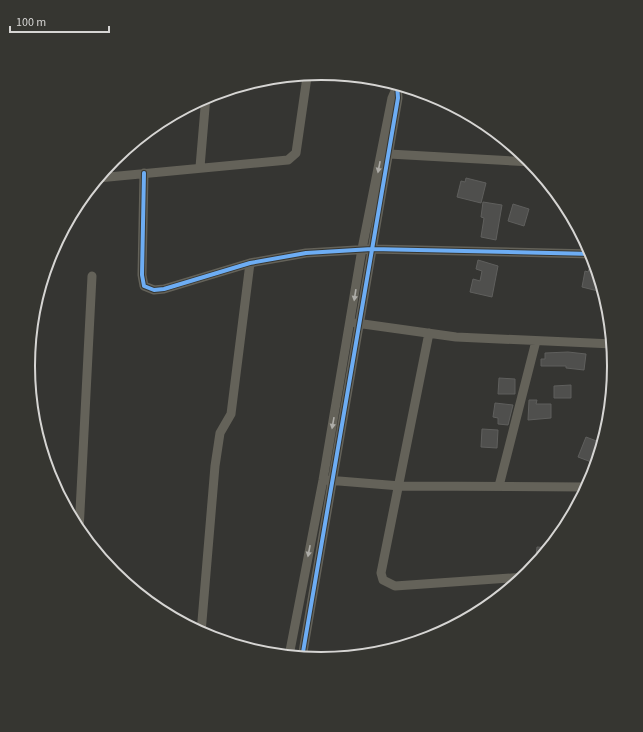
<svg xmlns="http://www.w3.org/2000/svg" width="643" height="732" viewBox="0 0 643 732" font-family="'Source Sans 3',sans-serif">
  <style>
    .building { fill: #4f4f4d; stroke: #5f5f5d }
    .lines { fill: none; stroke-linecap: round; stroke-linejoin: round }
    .minor { stroke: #646259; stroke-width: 9 }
    .cycleway-casing { stroke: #363631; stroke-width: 6 }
    .cycleway { stroke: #6dadf4; stroke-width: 4 }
    .oneway { fill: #aeada8 }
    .rim { fill: none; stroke: #d6d5d3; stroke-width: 2 }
  </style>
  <rect width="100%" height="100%" fill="#353532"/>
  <path class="building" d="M466,178l20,5 -5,20 -24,-6 4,-16 4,1z
    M483,202l19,3 -6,35 -15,-3 3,-19 -3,-1z
    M513,204l16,5 -5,17 -16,-5z
    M478,260l20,6 -6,31 -22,-5 3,-13 7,2 2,-10 -6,-2z
    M589,269h5l4,3 -1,3 3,4 -2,12 -16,-4 3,-16 3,1z
    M568,352l18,2 -2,16 -18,-2v-2h-25v-7h4v-6z
    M499,378l16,1v15h-17z
    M571,385v13h-17v-12z
    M529,400h8l-1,4h15v14l-23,2z
    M495,403l18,2 -5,20 -10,-1v-6l-5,-1z
    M605,403l6,1 -2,18 -7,-1z
    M482,429l16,1 -1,18 -16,-1z
    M586,437l16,6 -8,20 -16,-6z
    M537,547l13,1 -15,18z"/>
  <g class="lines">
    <path class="minor" d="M276,77l69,-2
      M389,154l143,8
      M200,167l6,-71
      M144,173l-2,102 2,11 10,4 10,-1 86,-26 56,-10 66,-4 221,5
      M98,178l190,-18 8,-7 11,-76
      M356,323l100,14 157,7
      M429,333l-48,240 2,7 12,6 130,-9
      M327,480l73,6 188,1
      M499,486l37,-145
      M79,531l13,-255
      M201,633l14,-167 5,-33 11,-19 19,-151
      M289,656l34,-176 39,-231 30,-151 4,-9
      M302,658l96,-560 -1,-14"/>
    <defs>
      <path id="cycleway" d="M144,173l-2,102 2,11 10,4 10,-1 86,-26 56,-10 66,-4 221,5
        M302,658l96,-560 -1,-14"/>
    </defs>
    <use href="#cycleway" class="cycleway-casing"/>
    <use href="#cycleway" class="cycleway"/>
  </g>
  <defs><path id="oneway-solid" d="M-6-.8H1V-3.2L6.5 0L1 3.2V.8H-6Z"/></defs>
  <g class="oneway">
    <use href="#oneway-solid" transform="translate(379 167) rotate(101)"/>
    <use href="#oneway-solid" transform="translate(355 295) rotate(99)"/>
    <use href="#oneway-solid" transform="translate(333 423) rotate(100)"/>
    <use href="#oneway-solid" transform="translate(309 551) rotate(101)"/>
  </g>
  <path d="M0 0H643V732H0ZM35 366a286 286 0 1 1 572 0a286 286 0 1 1-572 0Z" fill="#363631" fill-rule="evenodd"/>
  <path class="rim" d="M35 366a286 286 0 1 1 572 0a286 286 0 1 1-572 0Z"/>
  <path d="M10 26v6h99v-6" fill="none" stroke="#d6d5d3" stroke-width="2"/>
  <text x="16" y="26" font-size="12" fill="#d6d5d3" stroke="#363631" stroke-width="3" paint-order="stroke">100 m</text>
</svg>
